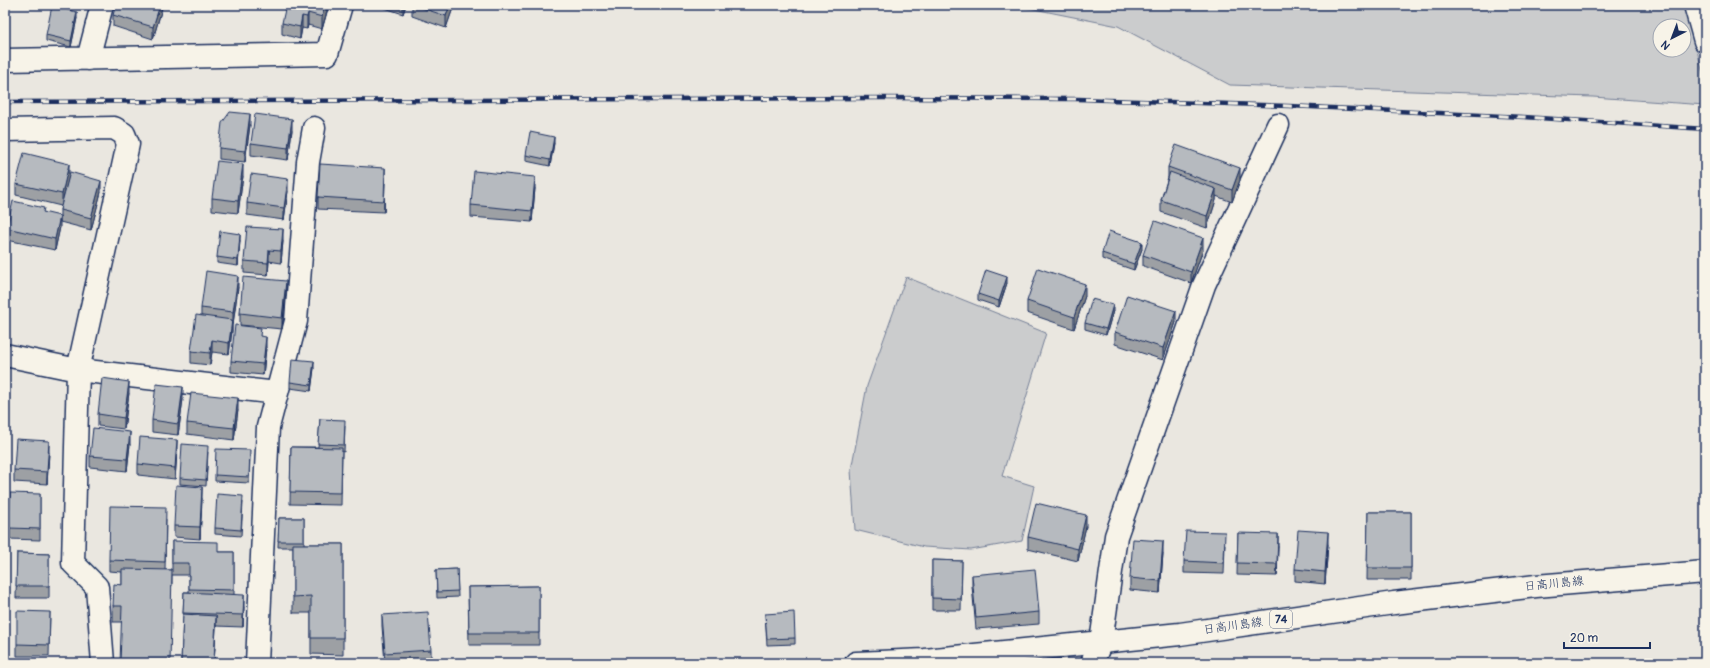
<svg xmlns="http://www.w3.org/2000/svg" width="1710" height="668" viewBox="0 0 1710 668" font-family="Pangolin,'Klee One',sans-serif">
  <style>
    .green { fill: #cbcccd; stroke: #737e96; fill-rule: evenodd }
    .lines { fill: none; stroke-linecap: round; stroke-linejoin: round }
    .street-casing { stroke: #1b2f5e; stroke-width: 25 }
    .primary-casing { stroke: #1b2f5e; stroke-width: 25 }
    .street { stroke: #f7f3e8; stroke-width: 22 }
    .primary { stroke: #f7f3e8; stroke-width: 22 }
    .rail-casing { stroke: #1b2f5e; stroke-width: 4.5 }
    .rail { stroke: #f7f3e8; stroke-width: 3; stroke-dasharray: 9; stroke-linecap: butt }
    .wall { fill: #9da0a4; stroke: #1b2f5e }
    .shaded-wall { fill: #7f8286; stroke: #1b2f5e }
    .building { fill: #b6babf; stroke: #1b2f5e }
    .labels { text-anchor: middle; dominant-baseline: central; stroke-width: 4; stroke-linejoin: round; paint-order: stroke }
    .shield { fill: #f7f3e8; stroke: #5d6a87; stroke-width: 1 }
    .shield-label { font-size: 11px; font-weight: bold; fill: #1b2f5e }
    .street-label { font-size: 12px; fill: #1b2f5e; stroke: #f7f3e8 }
  </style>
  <rect width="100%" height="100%" fill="#eae7e0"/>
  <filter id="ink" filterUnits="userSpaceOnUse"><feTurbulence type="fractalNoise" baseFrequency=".025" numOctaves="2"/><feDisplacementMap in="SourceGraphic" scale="8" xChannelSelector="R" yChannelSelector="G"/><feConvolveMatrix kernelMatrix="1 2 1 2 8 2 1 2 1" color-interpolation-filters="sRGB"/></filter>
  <g filter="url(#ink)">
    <path class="green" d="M1014,5h671l20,76v24l-112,-8 -363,-12 -112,-59zM1660,26h24v24h-24z
      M906,277l140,56 -44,143 32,10 -12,55 -51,9 -47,-3 -69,-17 -4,-60 16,-84z"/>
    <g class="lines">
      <defs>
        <path id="street" d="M1695,5l10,36
          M88,59l14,-54
          M5,60l322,-6 14,-49
          M5,130l109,-2 10,6 4,10 -50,226 -5,193 24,24 6,76
          M5,355l73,15 199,23
          M257,663l11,-236 28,-106 12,-159 6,-34
          M1092,663l9,-21 15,-106 88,-251 74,-160"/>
        <path id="primary" d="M856,663l69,-3 255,-26 214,-31 142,-17 169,-14"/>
      </defs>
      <use href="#street" class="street-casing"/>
      <use href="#primary" class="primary-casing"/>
      <use href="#street" class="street"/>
      <use href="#primary" class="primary"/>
      <defs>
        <path id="rail" d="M5,102l878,-4 195,1 211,7 235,11 181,12"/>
      </defs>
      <use href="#rail" class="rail-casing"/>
      <use href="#rail" class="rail"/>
    </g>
    <path class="wall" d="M162,5v3l-9,31 -40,-13v-11z
      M327,5v6l-5,18 -14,-4 -1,4 -5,-1 -2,11 -18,-5v-11z
      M376,5h30l-3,9z
      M412,5h42l-8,23 -34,-12z
      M77,18l-6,29 -25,-6v-6z
      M250,125l-5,37 -26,-3v-11z
      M292,130l-4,30 -37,-5v-12z
      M554,143l-4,23 -24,-5v-6z
      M1168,167l72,13 -8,22 -16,-6v4l-9,28 -46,-16v-12l7,-23z
      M69,176l32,16 -10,38 -31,-8v-12l1,-4 -45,-11v-11z
      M243,176l-5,37 -26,-3v-12z
      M385,179l-1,33 -66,-3v-12z
      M535,188l-3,34 -61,-5v-12z
      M288,191l-4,29 -37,-5v-12z
      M44,212l16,15 -5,23 -48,-10v-12z
      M240,240l-2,26 -21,-3v-6z
      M283,241l-2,22 -12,-2 -1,14 -24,-2v-12z
      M1142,249l-8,21 -32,-11v-6z
      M1203,250l-12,33 -48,-17v-11z
      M1007,283l-8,24 -21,-7v-6z
      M238,287l-5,37h-1v7l-3,23 -17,-2 -2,13 -19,-2v-12l10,-35v-8z
      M286,293l-4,36 -42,-4v-12z
      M1085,296l-11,33 -47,-16v-12z
      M1113,311l-7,24 -21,-6v-6z
      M1176,322l-13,38 -48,-16v-12z
      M261,336l5,12 -3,27 -32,-3v-11z
      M314,368l-3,23 -21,-3v-6z
      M129,393l-5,36 -26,-3v-12z
      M183,399l-5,36 -26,-3v-12z
      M238,410l-4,30 -47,-6v-11z
      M320,419l25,7 -1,26 -2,-1 -1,54 -51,-1 1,-57h27z
      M130,444l-3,27 -37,-4v-11z
      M49,452l-2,32 -33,-2v-12z
      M177,452l-2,27 -37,-4v-11z
      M208,452l-2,34 -26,-2v-6z
      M250,456l-1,27 -34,-2v-6z
      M40,494v46l-31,-1v-11z
      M202,498l-2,41 -26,-2v-11z
      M243,502l-2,34 -26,-2v-6z
      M1368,512h43v68h-44z
      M279,518h25v26h39v111l-32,-1v-41h-18v-66h-15z
      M166,519l-1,51h7v-29l46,11h16v42l10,13 -1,20 -27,-1 -2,37h-33l3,-71h5v-17h-17v11l-51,36h-8v-16l9,-21v-13l-13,-1v-11z
      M1086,526l-8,35 -50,-12v-12z
      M1238,533l40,13 -1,30 -40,-1z
      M1225,544l-1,30 -40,-1v-12z
      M1328,544l-3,40 -30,-3v-12z
      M5,552h2l-1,45h-1z
      M17,553l32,1v44h-33z
      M1163,553l-3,40 -30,-3v-12z
      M932,560l30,1 -1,49h-29z
      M457,569l1,28 -21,1 -1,-28z
      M972,575l67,37v12l-63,5 -4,-43z
      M539,586v59h-70l-1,-58z
      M50,612l-1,44h-32v-12z
      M765,614l30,24v6l-28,1z
      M382,615l49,35v12l-20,1h-26l-3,-37z"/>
    <path class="shaded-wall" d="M160,5h2v3l-9,31v-12z
      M325,5h2v6l-5,18v-12z
      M403,5h3l-3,9z
      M450,5h4l-8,23v-12z
      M77,12v6l-6,29v-6z
      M308,13v12l-1,4v-12z
      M302,16v12l-2,11v-12z
      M250,114v11l-5,37v-11z
      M292,119v11l-4,30v-12z
      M554,137v6l-4,23v-6z
      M69,164v12l-7,30v-12z
      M243,164v12l-5,37v-12z
      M385,168v11l-1,33v-11z
      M1240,168v12l-8,22v-12z
      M535,177v11l-3,34v-11z
      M288,179v12l-4,29v-12z
      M101,181v11l-10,38v-12z
      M1216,189v11l-9,28v-12z
      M60,216v11l-5,23v-11z
      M283,229v12l-2,22v-12z
      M240,234v6l-2,26v-6z
      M1203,238v12l-12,33v-11z
      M1142,242v7l-8,21v-6z
      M269,250v11l-1,14v-12z
      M238,276v11l-5,37v-12z
      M1007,277v6l-8,24v-6z
      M286,281v12l-4,36v-11z
      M1085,284v12l-11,33v-12z
      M1113,305v6l-7,24v-6z
      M1176,311v11l-13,38v-12z
      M232,320v11l-3,23v-11z
      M266,337v11l-3,27v-11z
      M212,340v12l-2,13v-12z
      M314,361v7l-3,23v-6z
      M129,382v11l-5,36v-11z
      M183,387v12l-5,36v-11z
      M238,398v12l-4,30v-12z
      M130,432v12l-3,27v-12z
      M177,440v12l-2,27v-11z
      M49,441v11l-2,32v-12z
      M202,487v11l-2,41v-12z
      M1086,515v11l-8,35v-12z
      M1328,532v12l-3,40v-12z
      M1278,534v12l-1,30v-12z
      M1163,541v12l-3,40v-12z
      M244,595v12l-1,20v-12z
      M216,616v11l-2,36z"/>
    <path class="building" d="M116,5h44l-7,22 -40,-12z
      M286,5h39l-3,12 -14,-4 -1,4 -5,-1 -2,11 -18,-4z
      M413,5h37l-4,11z
      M52,6l25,6 -6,29 -25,-6z
      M230,112l20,2 -5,37 -26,-3 3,-25z
      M255,114l37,5 -4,29 -37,-5z
      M530,132l24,5 -4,23 -24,-5z
      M1176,145l64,23 -8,22 -64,-23z
      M24,153l45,11 -7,30 -46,-10z
      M217,161l26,3 -5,37 -26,-3z
      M320,164l65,4 -1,33 -66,-4z
      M474,171l61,6 -3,34 -61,-6z
      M70,172l31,9 -10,37 -31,-8z
      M1170,172l46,17 -9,27 -46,-16z
      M251,174l37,5 -4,29 -37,-5z
      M13,201l31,7 -1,4 17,4 -5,23 -48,-11z
      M1155,221l48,17 -12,34 -48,-17z
      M247,227l36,2 -2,22 -12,-1 -1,13 -24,-2z
      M220,231l20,3 -2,26 -21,-3z
      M1109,231l33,11 -8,22 -32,-11z
      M1038,268l47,16 -11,33 -47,-16z
      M986,270l21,7 -8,24 -21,-7z
      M206,271l32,5 -5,36 -32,-4z
      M243,277l43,4 -4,37 -42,-5z
      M1127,295l49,16 -13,37 -48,-16z
      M1092,299l21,6 -7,24 -21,-6z
      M196,315l36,5 -3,23 -17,-3 -2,13 -19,-2z
      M235,325l26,3 -1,8 6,1 -3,27 -32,-3z
      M292,359l22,2 -3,24 -21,-3z
      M102,378l27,4 -5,36 -26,-4z
      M156,384l27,3 -5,37 -26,-4z
      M191,393l47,5 -4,30 -47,-5z
      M320,419l25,1 -1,25 -26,-1z
      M93,428l37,4 -3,27 -37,-3z
      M140,437l37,3 -2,28 -37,-4z
      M16,439l33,2 -2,31 -33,-2z
      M182,444l26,2 -2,34 -26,-2z
      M291,447l51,1 -1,45 -51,-1z
      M216,449l34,1 -1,27 -34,-2z
      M176,485l26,2 -2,40 -26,-1z
      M10,493l30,1v35l-31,-1z
      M217,494l26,2 -2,34 -26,-2z
      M1036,503l50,12 -8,34 -50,-12z
      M110,506l56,1 -1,55 -56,-2z
      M1368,512h43v56h-44z
      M279,518h25v23h-26z
      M1298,530l30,2 -3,40 -30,-3z
      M1186,531l39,1 -1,31 -40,-2z
      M1238,533l40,1 -1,30 -40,-1z
      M1133,539l30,2 -3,40 -30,-3z
      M172,541l46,1v10h16v38l-45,-1v-26h-17z
      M293,544h50v94h-32v-42l-18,1z
      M5,552h2l-1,33h-1z
      M17,553l32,1v32h-33z
      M932,560l30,1 -1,38 -29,-1z
      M122,569l50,1 -2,93h-50l2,-57h-9l1,-22 8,1z
      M457,569l1,22 -21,1 -1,-22z
      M1035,569l4,43 -63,6 -4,-43z
      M539,586v47h-70l-1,-46z
      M184,592l60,3 -1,20 -60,-2z
      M17,611l33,1 -1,33 -32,-1z
      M428,612l3,38 -46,3 -3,-38z
      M794,612l1,26 -28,1 -2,-25z
      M183,614l33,2 -2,47h-33z"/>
  </g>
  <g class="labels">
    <rect class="shield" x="1270" y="610" width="22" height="18" rx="3"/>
    <g class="shield-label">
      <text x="1281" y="619">74</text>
    </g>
    <g class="street-label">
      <text transform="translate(1554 584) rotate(-6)">日高川島線</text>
      <text transform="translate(1233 626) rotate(-8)">日高川島線</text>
    </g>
  </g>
  <rect width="1710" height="668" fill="none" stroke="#f7f3e8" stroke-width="20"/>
  <rect x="10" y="10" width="1690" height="648" fill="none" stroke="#1b2f5e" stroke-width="1.5" filter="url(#ink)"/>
  <g transform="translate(1672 38) rotate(222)"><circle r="19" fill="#f7f3e8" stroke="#9fa5b1"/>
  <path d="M0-3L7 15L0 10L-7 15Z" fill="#1b2f5e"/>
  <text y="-6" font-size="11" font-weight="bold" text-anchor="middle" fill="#1b2f5e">N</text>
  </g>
  <path d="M1564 642v6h86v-6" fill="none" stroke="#1b2f5e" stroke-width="2"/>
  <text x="1570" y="642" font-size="12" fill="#1b2f5e" stroke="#f7f3e8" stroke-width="3" paint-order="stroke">20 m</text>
</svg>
